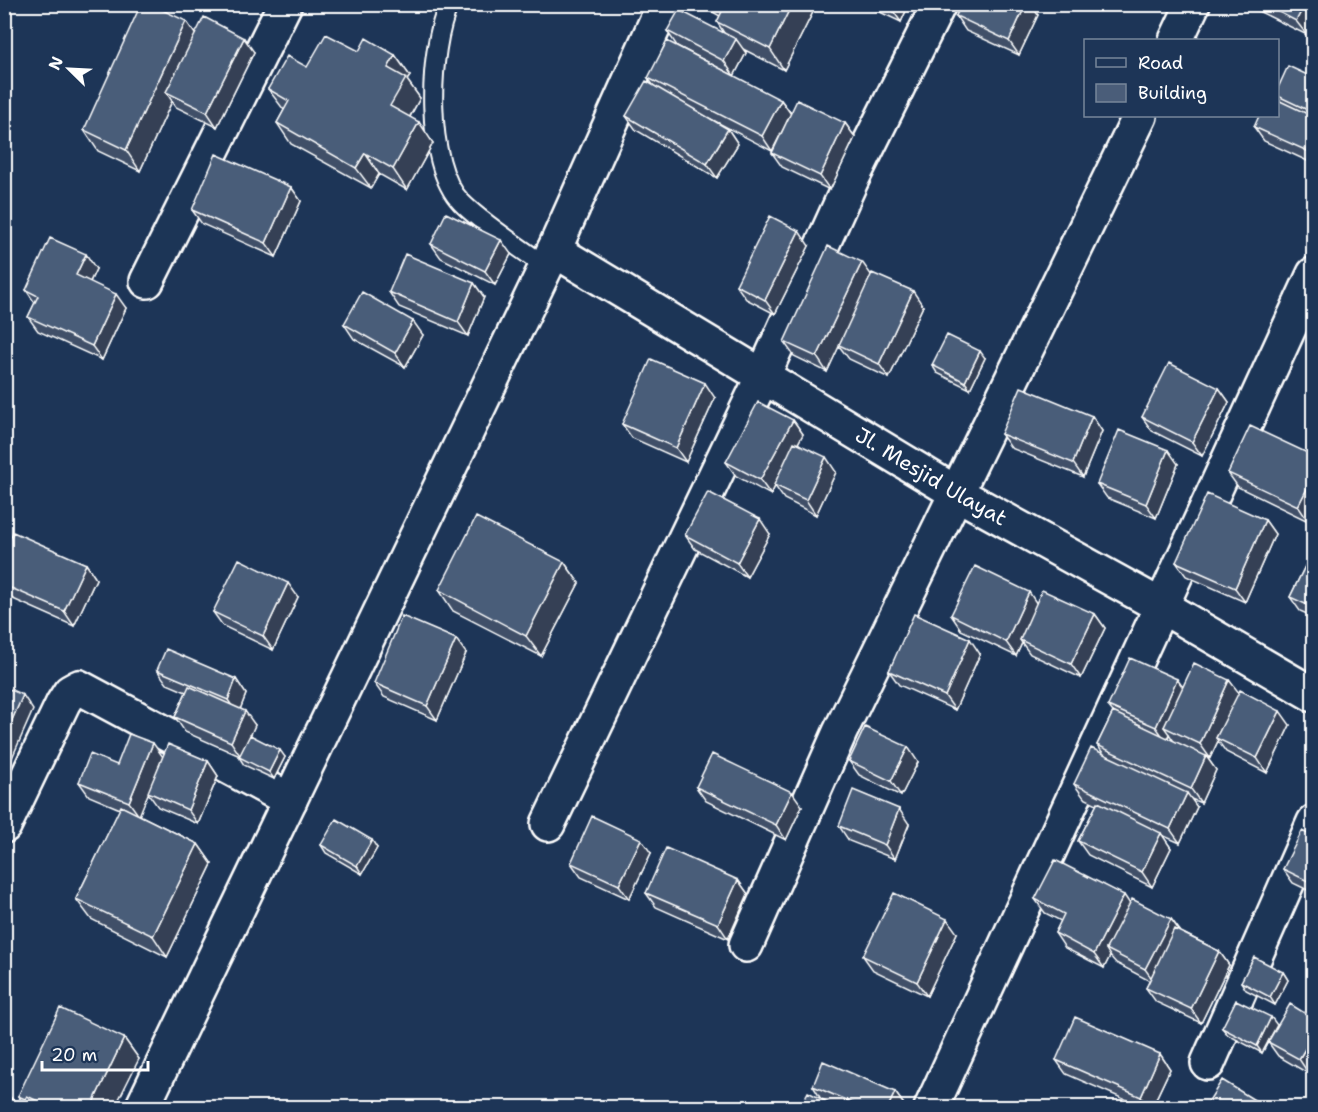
<svg xmlns="http://www.w3.org/2000/svg" width="1318" height="1112" viewBox="0 0 1318 1112" font-family="'Shantell Sans',sans-serif">
  <style>
    .lines { fill: none; stroke-linecap: round; stroke-linejoin: round }
    .lane-casing { stroke: #fff; stroke-width: 22 }
    .street-casing { stroke: #fff; stroke-width: 38 }
    .lane { stroke: #1d3557; stroke-width: 18 }
    .street { stroke: #1d3557; stroke-width: 33 }
    .wall { fill: #405068; stroke: #fff; stroke-width: 1.5; fill-rule: evenodd }
    .shaded-wall { fill: #344155; stroke: #fff; stroke-width: 1.5 }
    .building { fill: #4a5d79; stroke: #fff; stroke-width: 1.5 }
    .labels { text-anchor: middle; dominant-baseline: central; stroke-width: 4.5; stroke-linejoin: round; paint-order: stroke }
    .street-label { font-size: 21px; fill: #fff; stroke: #1d3557 }
  </style>
  <rect width="100%" height="100%" fill="#1d3557"/>
  <filter id="ink" filterUnits="userSpaceOnUse"><feTurbulence type="fractalNoise" baseFrequency=".0167" numOctaves="2"/><feDisplacementMap in="SourceGraphic" scale="12" xChannelSelector="R" yChannelSelector="G"/><feConvolveMatrix kernelMatrix="1 2 1 2 8 2 1 2 1" color-interpolation-filters="sRGB"/></filter>
  <g filter="url(#ink)">
    <g class="lines">
      <defs>
        <path id="lane" d="M449,4c-21,46 -25,160 12,198 20,21 60,46 84,64"/>
        <g id="street">
          <path d="M1176,40l17,-36"/>
          <path id="s1" d="M554,250l404,244 203,112 153,89"/>
          <path d="M147,281l138,-277"/>
          <path d="M548,824l215,-448 88,-195 88,-177"/>
          <path d="M4,826l59,-123 7,-11 9,-5 211,113"/>
          <path d="M746,945l94,-213 300,-616"/>
          <path d="M1208,1063l106,-241"/>
          <path d="M142,1108l412,-858 110,-246"/>
          <path d="M931,1108l383,-834"/>
        </g>
      </defs>
      <use href="#lane" class="lane-casing"/>
      <use href="#street" class="street-casing"/>
      <use href="#lane" class="lane"/>
      <use href="#street" class="street"/>
    </g>
    <path class="wall" d="M702,4h115l-33,66 -41,-21 3,4 -12,23 -57,-30 -10,-15 57,2 -7,-11 3,-6 -16,-9z
      M863,4h46l-8,18z
      M1244,4h70v17l-7,14z
      M1038,15l-19,40 -53,-24 -10,-15z
      M186,21l9,13 59,18 -37,75 -41,-20 -4,-6 -32,70 -42,-20 -14,-21z
      M359,51l36,4 15,21 -3,4 13,18 -10,19 23,26 -26,47 -28,-16 -8,14 -80,-44 -14,-21 7,-13 -16,-21 39,-22z
      M648,78l133,22 10,13 54,10 10,14 -25,53 -48,-23 -10,-14 11,-23 -11,21 -63,-33 19,11 10,15 -21,34 -81,-48 -10,-14 27,-31z
      M1314,78v86l-50,-23 -10,-14 25,-26 -1,-2v-11z
      M291,187l10,14 -25,56 -74,-33 -10,-14z
      M431,244l80,10 -16,31 -54,-27z
      M809,246l-34,68 -29,-15 -10,-14z
      M96,269l-6,13 36,26 -24,52 -64,-29 -10,-14 7,-14 -9,-13z
      M871,275l52,31 -34,72 -40,-19 -10,-13 -12,26 -33,-16 -10,-14z
      M474,283l10,14 -16,39 -69,-29 -10,-15z
      M344,324l79,11 -18,32 -51,-28z
      M985,358l-15,31 -33,-16 -5,-8z
      M1219,388l10,14 -27,54 -50,-25 -10,-14z
      M715,398l-29,64 -54,-24 -10,-14z
      M1092,416l10,15 -19,46 -72,-29 -10,-14z
      M793,420l10,14 -5,9 38,29 -20,43 -32,-16 -9,-13 -4,9 -35,-19 -10,-14z
      M1314,456v54l-6,11 -70,-34 -10,-14z
      M1178,464l-22,54 -49,-20 -10,-14z
      M1265,520l10,14 -30,68 -59,-26 -10,-14z
      M770,534l-23,43 -52,-28 -10,-14z
      M1314,548v69l-14,-6 -10,-14z
      M564,562l15,21 -38,73 -88,-45 -14,-21z
      M86,564l10,15 -22,47 -70,-31v-10z
      M298,597l-25,53 -50,-24 -10,-14z
      M1037,603l58,11 10,14 -24,50 -51,-24 -8,-11 -6,13 -55,-26 -10,-15z
      M466,653l-29,67 -53,-23 -10,-14z
      M980,654l-25,56 -56,-25 -10,-14z
      M157,670l79,9 10,15 -6,15 15,16 -5,10 35,22 -11,22 -30,-14 -5,-8 1,-1 -55,-24 -10,-15 11,-25 -19,-8z
      M1229,680l9,13 52,32 -23,48 -41,-21 -8,-11 -8,17 -4,-2 10,14 -15,33 -10,-4 6,8 -17,36 -18,-8 9,13 -19,39 -64,-32 -10,-14 19,-37 -13,-6 -10,-14 29,-31 -6,-8 16,-33 -5,-6 75,-20zM1169,734l4,6 -5,-2z
      M162,757l46,4 10,15 -20,48 -40,-17 -10,-14 -9,22 59,29 14,20 -45,93 -76,-38 -15,-20 44,-90 -31,-13 -10,-14 38,-17z
      M849,761l69,1 -17,34 -42,-21z
      M696,787l106,19 -16,34 -80,-39z
      M909,824l-14,35 -46,-18 -10,-15z
      M1314,837v56l-21,-10 -10,-14z
      M321,845l56,3 -15,26 -36,-21z
      M651,853l-22,46 -48,-22 -10,-14z
      M738,880l10,14 -20,45 -72,-32 -10,-14z
      M1035,899l94,4 42,16 10,13 38,19 10,14 -28,58 -45,-21 -10,-14 4,-7 -34,-18 -6,-7 -6,12 -39,-20 -10,-15 6,-12 -16,-8z
      M957,933l-30,63 -54,-26 -10,-14z
      M1283,972l5,8 -13,25 -29,-15 -5,-8z
      M1314,1019v46l-5,9 -31,-18 -10,-14z
      M1277,1025l-15,28 -34,-18 -6,-7z
      M124,1038l15,21 -116,44 -5,-7z
      M1160,1054l10,15 -18,38h-10l-76,-33 -10,-14z
      M813,1086l82,6 10,14 -1,1h-66l-8,-3 2,3h-32l21,-8z"/>
    <path class="shaded-wall" d="M792,4h25l-33,66 -14,-21z
      M892,4h17l-8,18 -10,-14z
      M1026,4h5l7,11 -19,40 -10,-14z
      M1305,4h9v17l-7,14 -11,-14z
      M186,21l14,20 -34,51 6,9 -32,70 -14,-21z
      M244,38l10,14 -37,75 -10,-15z
      M736,39l10,14 -12,23 -10,-15z
      M395,55l15,21 -3,4 13,18 -16,29 -14,-21 -2,-38z
      M781,100l10,14 -19,37 -10,-15z
      M419,122l14,21 -26,47 -14,-21z
      M845,123l10,14 -25,53 -10,-14z
      M728,129l10,15 -21,34 -10,-14z
      M365,153l14,21 -8,14 -15,-20z
      M291,187l10,14 -25,56 -10,-14z
      M799,231l10,15 -34,68 -10,-14z
      M501,240l10,14 -16,31 -10,-14z
      M86,254l10,15 -10,21 -10,-15z
      M862,262l10,14 -45,96 -10,-15z
      M474,283l10,14 -16,39 -10,-14z
      M913,291l10,15 -34,72 -10,-14z
      M116,294l10,14 -24,52 -10,-14z
      M413,321l10,14 -18,32 -10,-14z
      M980,351l5,7 -15,31 -5,-7z
      M705,383l10,15 -29,64 -10,-14z
      M1219,388l10,14 -27,54 -10,-14z
      M1092,416l10,15 -19,46 -10,-14z
      M793,420l10,14 -28,52 -1,-1 1,1 -4,9 -11,-15z
      M1168,450l10,14 -22,54 -10,-14z
      M826,457l10,15 -20,43 -10,-15z
      M1314,475v35l-6,11 -10,-15z
      M760,519l10,15 -23,43 -10,-14z
      M1265,520l10,14 -30,68 -10,-14z
      M564,562l15,21 -38,73 -15,-20z
      M86,564l10,15 -22,47 -10,-15z
      M288,583l10,14 -25,53 -10,-14z
      M1029,592l10,15 -19,33 2,3 -6,13 -10,-14z
      M1095,614l10,14 -24,50 -10,-14z
      M456,639l10,14 -29,67 -10,-14z
      M970,639l10,15 -25,56 -10,-14z
      M236,679l10,15 -8,21 -10,-15z
      M1177,679l10,14 -23,34 5,7 -3,7 -10,-14z
      M1229,680l11,14 -24,44 2,3 -8,17 -10,-14z
      M23,695l10,15 -25,57 -4,-5v-24z
      M245,711l10,14 -14,32 -10,-15z
      M1280,711l10,14 -23,48 -10,-15z
      M153,743l10,14 -24,59 -10,-14z
      M908,747l10,15 -17,34 -10,-15z
      M280,750l5,7 -11,22 -5,-7z
      M1206,756l10,14 -15,33 -10,-14z
      M208,761l10,15 -20,48 -10,-14z
      M792,792l10,14 -16,34 -10,-15z
      M1187,793l10,14 -17,36 -10,-14z
      M899,809l10,15 -14,35 -10,-14z
      M1161,833l10,15 -19,39 -10,-15z
      M641,839l10,14 -22,46 -10,-14z
      M372,840l5,8 -15,26 -5,-8z
      M198,844l14,20 -45,93 -14,-21z
      M738,880l10,14 -20,45 -10,-15z
      M1124,895l10,15 -28,39 4,7 -6,12 -10,-14z
      M947,919l10,14 -30,63 -10,-14z
      M1171,919l10,14 -26,50 -10,-14z
      M1219,951l10,14 -28,58 -10,-14z
      M1283,972l5,8 -13,25 -5,-8z
      M1271,1017l6,8 -15,28 -5,-7z
      M1314,1034v31l-5,9 -10,-15z
      M124,1038l15,21 -24,48h-24z
      M1160,1054l10,15 -18,38h-4l-7,-10z
      M895,1092l10,14 -1,1h-16z
      M11,1098l7,9h-11z"/>
    <path class="building" d="M141,4h9l36,17 -60,129 -42,-20z
      M724,4h68l-22,45 -53,-27 8,-17z
      M884,4h8l-1,4z
      M961,4h65l-17,37 -53,-25z
      M1263,4h42l-9,17z
      M679,10l57,29 -12,22 -57,-30z
      M204,17l40,21 -37,74 -41,-20z
      M326,34l33,17 7,-13 29,17 -7,13 18,10 -16,28 29,16 -26,47 -28,-16 -9,15 -79,-45 12,-22 -21,-12 19,-33 20,11z
      M667,41l114,59 -19,36 -114,-58z
      M1288,66l26,12v35l-36,-17v-8z
      M646,81l82,48 -21,35 -81,-48z
      M797,100l48,23 -25,53 -48,-23z
      M1278,100l36,17v37l-60,-27 5,-11h19z
      M216,154l75,33 -25,56 -74,-33z
      M446,213l55,27 -16,31 -54,-27z
      M770,216l29,15 -34,69 -29,-15z
      M50,238l36,16 -10,21 40,19 -24,52 -64,-29 10,-21 -12,-6z
      M828,246l34,16 -45,95 -33,-15z
      M405,254l69,29 -16,39 -69,-30z
      M872,273l41,18 -34,73 -40,-19z
      M362,292l51,29 -18,32 -51,-29z
      M947,335l33,16 -15,31 -33,-17z
      M651,359l54,24 -29,65 -54,-24z
      M1169,363l50,25 -27,54 -50,-25z
      M1021,387l71,29 -19,47 -72,-29z
      M758,402l35,18 -33,60 -34,-18z
      M1250,426l64,30v19l-16,31 -70,-33z
      M1119,430l49,20 -22,54 -49,-20z
      M794,442l32,15 -20,43 -32,-15z
      M708,492l52,27 -23,44 -52,-28z
      M1207,494l58,26 -30,68 -59,-26z
      M476,517l88,45 -38,74 -87,-46z
      M13,532l73,32 -22,47 -60,-26v-33z
      M1314,548v60l-24,-11z
      M239,559l49,24 -25,53 -50,-24z
      M975,566l54,26 -23,50 -55,-27z
      M1042,590l53,24 -24,50 -51,-24z
      M914,614l56,25 -25,57 -56,-25z
      M402,616l54,23 -29,67 -53,-23z
      M166,649l70,30 -8,21 -71,-30z
      M1130,658l47,21 -21,48 -48,-21z
      M1194,663l35,17 -29,64 -36,-17z
      M189,686l56,25 -14,31 -56,-25z
      M4,687l19,8 -19,43z
      M1240,690l40,21 -23,47 -41,-20z
      M1113,712l93,44 -15,33 -94,-44z
      M865,727l43,20 -17,34 -42,-20z
      M129,734l24,9 -24,59 -50,-20 11,-28 27,11z
      M250,735l30,15 -11,22 -30,-15z
      M168,744l40,17 -20,49 -40,-18z
      M1091,748l96,45 -17,36 -96,-45z
      M712,754l80,38 -16,33 -80,-38z
      M853,790l46,19 -14,36 -46,-19z
      M1098,802l63,31 -19,39 -64,-31z
      M121,806l77,38 -45,92 -77,-37z
      M592,816l49,23 -22,46 -48,-22z
      M336,819l36,21 -15,26 -36,-21z
      M1314,819v13l-5,-2z
      M1302,831l12,6v47l-31,-15z
      M666,848l72,32 -20,44 -72,-31z
      M1055,860l69,35 -30,59 -39,-21 9,-19 -29,-15z
      M894,893l53,26 -30,63 -54,-26z
      M1132,899l39,20 -26,50 -39,-20z
      M1174,929l45,22 -28,58 -45,-21z
      M1254,957l29,15 -13,25 -29,-15z
      M1236,1000l35,17 -14,29 -35,-18z
      M1290,1004l24,15v15l-15,25 -31,-17z
      M60,1008l64,30 -33,69h-41l-23,-11 -2,3 -7,-3z
      M1075,1017l85,37 -19,43 -85,-37z
      M823,1061l72,31 -7,15h-26l-49,-21z
      M1222,1080l42,26 -1,1h-58z
      M808,1092l21,11 -2,4h-27z
      M4,1095l7,3 -4,9h-3z
      M27,1096l23,11h-29z"/>
  </g>
  <g class="labels">
    <g class="street-label">
      <text stroke="none"><textPath href="#s1" startOffset="440">Jl. Mesjid Ulayat</textPath></text>
    </g>
  </g>
  <rect width="1318" height="1112" fill="none" stroke="#1d3557" stroke-width="24"/>
  <rect x="12" y="12" width="1294" height="1088" fill="none" stroke="#fff" stroke-width="2" filter="url(#ink)"/>
  <rect x="1084" y="39" width="195" height="78" fill="#1d3557" stroke="#77869a" stroke-width="1.5"/>
  <rect x="1096" y="58" width="30" height="9" fill="#1d3557" stroke="#77869a" stroke-width="1.5"/>
  <text x="1138" y="69" font-size="18" fill="#ffffff">Road</text>
  <rect x="1096" y="84" width="30" height="18" fill="#4a5d79" stroke="#77869a" stroke-width="1.5"/>
  <text x="1138" y="99" font-size="18" fill="#ffffff">Building</text>
  <g transform="translate(69 69) rotate(294)" stroke="#1d3557" stroke-width="4.5" paint-order="stroke">
  <path d="M0-4.5L10 22L0 15L-10 22Z" fill="#ffffff"/>
  <text y="-9" font-size="16" font-weight="bold" text-anchor="middle" fill="#ffffff">N</text>
  </g>
  <path d="M42 1061v9h106v-9" fill="none" stroke="#ffffff" stroke-width="3"/>
  <text x="51" y="1061" font-size="18" fill="#ffffff" stroke="#1d3557" stroke-width="4.5" paint-order="stroke">20 m</text>
</svg>
